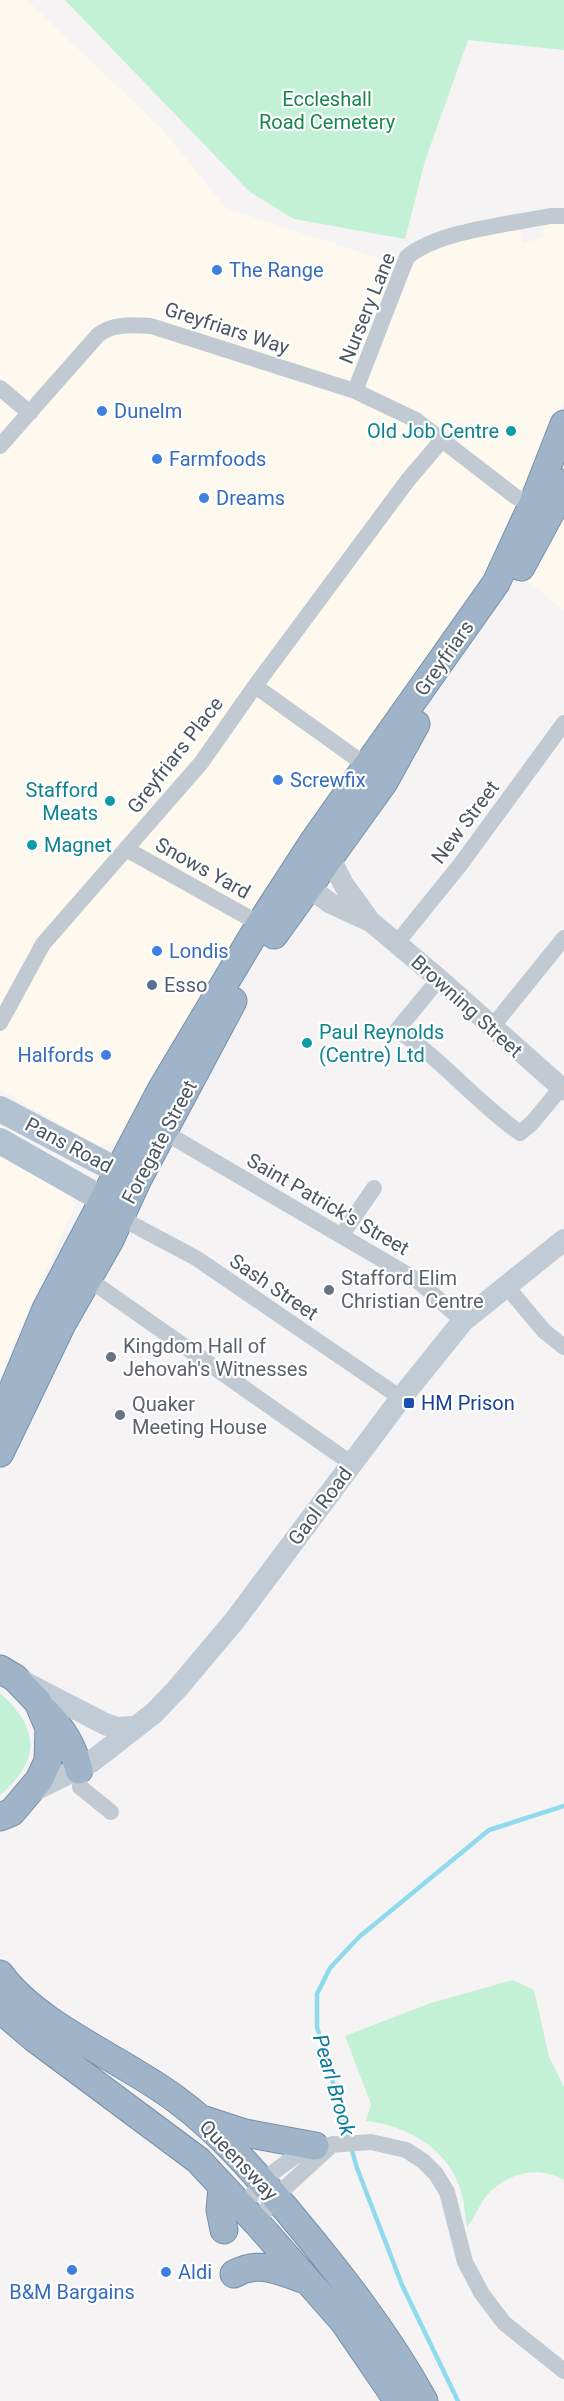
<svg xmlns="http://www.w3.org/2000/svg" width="564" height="2401" viewBox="0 0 564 2401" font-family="Roboto,sans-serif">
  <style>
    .commercial { fill: #fdf9ef }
    .green { fill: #c3f1d5 }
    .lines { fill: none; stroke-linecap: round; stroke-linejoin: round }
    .stream { stroke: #90daee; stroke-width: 4.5 }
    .trunk-casing { stroke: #7690ad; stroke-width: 29 }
    .minor { stroke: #c1cad2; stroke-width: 16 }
    .tertiary { stroke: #c1cad2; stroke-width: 21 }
    .secondary { stroke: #c1cbd6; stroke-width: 22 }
    .primary { stroke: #b3c2d1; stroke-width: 26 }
    .trunk { stroke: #9fb4c9; stroke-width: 27 }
    .shop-dot { fill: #3f7fe0; stroke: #fff; stroke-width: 2 }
    .culture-dot { fill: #0f9aa8; stroke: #fff; stroke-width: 2 }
    .service-dot { fill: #5c6f8a; stroke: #fff; stroke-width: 2 }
    .worship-dot { fill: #6b7280; stroke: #fff; stroke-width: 2 }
    .transit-dot { fill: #1a4fb4; stroke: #fff; stroke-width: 2 }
    .labels { text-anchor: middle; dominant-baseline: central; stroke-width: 4.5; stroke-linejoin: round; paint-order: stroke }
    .park-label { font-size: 20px; fill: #17864f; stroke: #fff }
    .shop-label { font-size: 20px; fill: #366cbe; stroke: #fff; text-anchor: start }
    .street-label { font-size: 20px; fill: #4a5661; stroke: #fff }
    .culture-label { font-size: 20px; fill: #0d838f; stroke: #fff; text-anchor: end }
    .service-label { font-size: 20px; fill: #4e5e75; stroke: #fff; text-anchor: start }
    .worship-label { font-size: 20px; fill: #5b616d; stroke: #fff; text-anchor: start }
    .transit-label { font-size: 20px; fill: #164399; stroke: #fff; text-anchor: start }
    .water-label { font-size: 21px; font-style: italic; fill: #0c7c9b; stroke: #fff }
  </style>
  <rect width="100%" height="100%" fill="#f5f3f3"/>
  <path class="commercial" d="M0,0h27l136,130 63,78 185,61 8,-14 50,-19 50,-9 4,16 21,-6 -1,-11 21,-5v181l-72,180 -241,332 -136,229 -19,2 -96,-56z
    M564,486v124l-43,-34z
    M0,1142l70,43 5,20 -75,170z"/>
  <path class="green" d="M65,0h499v50l-96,-10 -43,121 -20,78 -111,-20 -44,-27z
    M0,1693c40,36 41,67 0,102z
    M513,1980l21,10 15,67 15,30v93c-27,-15 -57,-7 -77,15 -8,10 -12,22 -20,32 -2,-10 -2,-22 -5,-32 -11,-45 -53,-69 -96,-74l5,-17 -26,-68 86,-33z"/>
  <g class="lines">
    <path class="stream" d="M349,2139l-32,-112v-33l13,-26 29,-31 130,-107 75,-24
      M351,2147l6,21 45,117 56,116"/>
    <defs>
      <path id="trunk" d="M521,567l31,-57 12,-27
        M274,935l110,-153 32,-58
        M0,1420l46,-111 115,-219 99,-166 53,-82 183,-259 37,-80 31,-79
        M0,1453l62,-129 48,-84 27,-59 96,-180
        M0,1669l15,9 23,24 11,26 -1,33 -9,19 -27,32 -12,5
        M46,1712c17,18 27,34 33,58
        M0,1974c38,53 125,86 177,126 41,30 76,71 109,109 50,60 100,123 138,192
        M0,2009l34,29 164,122 59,63 87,99 54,79
        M205,2120l40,13 70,13
        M222,2188l-2,22 4,20
        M234,2274c27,-15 47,-2 74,7"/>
    </defs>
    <use href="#trunk" class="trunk-casing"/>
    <path class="minor" d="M0,388l30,25
      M355,391l52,-134c31,-26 103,-33 143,-41h14
      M0,446l98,-111c15,-12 34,-10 53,-9l204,65 61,29 100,77 17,6
      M255,686l112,80
      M126,849l134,75
      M396,944l64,-79 104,-142
      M439,979l-42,51c45,29 79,72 123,103l12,-10 28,-34
      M0,1023l43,-79 158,-181 54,-77 153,-206 34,-40
      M492,1027l72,-89
      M164,1132l253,148 46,41
      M121,1215l11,9 64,34 205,140
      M341,1236l33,-48
      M87,1278l265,186
      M507,1287l37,44 20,16
      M79,1770l1,17 31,25
      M242,2208l20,-26 13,-11 19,-14 21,-11 56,-4 35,8 17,11 13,13 11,18 18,70 17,32 22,29 60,48
      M257,2223l18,-26 58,-53"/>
    <path class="tertiary" d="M330,858l14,27 26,36 69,58 125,111
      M298,879l32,24 39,18"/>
    <path class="secondary" d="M22,1681l83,43 12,4 16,-1
      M29,1793l62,-31 63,-49 23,-24 58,-69 166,-222 62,-77 101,-81"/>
    <path class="primary" d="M0,1109l137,72
      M0,1141l102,58 17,13"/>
    <use href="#trunk" class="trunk"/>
  </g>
  <g class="shop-dot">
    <circle cx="217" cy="270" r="6"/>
    <circle cx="102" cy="411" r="6"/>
    <circle cx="157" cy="459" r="6"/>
    <circle cx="204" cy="498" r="6"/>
    <circle cx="278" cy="780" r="6"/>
    <circle cx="157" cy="951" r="6"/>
    <circle cx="106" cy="1055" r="6"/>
    <circle cx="72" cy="2270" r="6"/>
    <circle cx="166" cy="2272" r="6"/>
  </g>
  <g class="culture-dot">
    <circle cx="511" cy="431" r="6"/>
    <circle cx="110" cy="801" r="6"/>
    <circle cx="32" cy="845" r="6"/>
    <circle cx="307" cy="1043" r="6"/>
  </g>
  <circle class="service-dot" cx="152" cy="985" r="6"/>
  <g class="worship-dot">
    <circle cx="329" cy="1290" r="6"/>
    <circle cx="111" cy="1357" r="6"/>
    <circle cx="120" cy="1415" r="6"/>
  </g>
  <rect class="transit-dot" x="403" y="1397" width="12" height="12" rx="3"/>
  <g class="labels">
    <g class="park-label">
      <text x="327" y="99">Eccleshall<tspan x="327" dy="23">Road Cemetery</tspan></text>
    </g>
    <g class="shop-label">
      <text x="229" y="270">The Range</text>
      <text x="114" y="411">Dunelm</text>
      <text x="169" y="459">Farmfoods</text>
      <text x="216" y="498">Dreams</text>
      <text x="290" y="780">Screwfix</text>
      <text x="169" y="951">Londis</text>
      <text x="94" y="1055" text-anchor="end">Halfords</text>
      <text x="178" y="2272">Aldi</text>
      <text x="72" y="2292" text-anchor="middle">B&amp;M Bargains</text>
    </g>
    <g class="street-label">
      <text transform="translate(367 308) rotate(-68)">Nursery Lane</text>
      <text transform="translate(227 328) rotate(18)">Greyfriars Way</text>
      <text transform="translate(444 658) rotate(-55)">Greyfriars</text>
      <text transform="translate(175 755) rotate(-52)">Greyfriars Place</text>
      <text transform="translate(465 822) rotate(-53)">New Street</text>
      <text transform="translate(203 868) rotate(29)">Snows Yard</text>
      <text transform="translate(467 1006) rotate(42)">Browning Street</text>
      <text transform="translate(159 1142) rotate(-62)">Foregate Street</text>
      <text transform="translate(69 1145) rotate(28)">Pans Road</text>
      <text transform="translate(328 1204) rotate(30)">Saint Patrick's Street</text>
      <text transform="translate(274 1287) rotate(34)">Sash Street</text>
      <text transform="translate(320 1506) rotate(-53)">Gaol Road</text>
      <text transform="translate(239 2160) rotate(46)">Queensway</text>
    </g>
    <g class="culture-label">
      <text x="499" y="431">Old Job Centre</text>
      <text x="98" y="790">Stafford<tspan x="98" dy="23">Meats</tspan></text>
      <text x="44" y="845" text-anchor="start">Magnet</text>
      <text x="319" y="1032" text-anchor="start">Paul Reynolds<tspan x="319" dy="23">(Centre) Ltd</tspan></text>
    </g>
    <g class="service-label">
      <text x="164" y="985">Esso</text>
    </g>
    <g class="worship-label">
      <text x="341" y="1278">Stafford Elim<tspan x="341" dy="23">Christian Centre</tspan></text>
      <text x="123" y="1346">Kingdom Hall of<tspan x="123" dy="23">Jehovah's Witnesses</tspan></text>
      <text x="132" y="1404">Quaker<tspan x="132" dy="23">Meeting House</tspan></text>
    </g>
    <g class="transit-label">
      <text x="421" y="1403">HM Prison</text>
    </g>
    <g class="water-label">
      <text transform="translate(334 2085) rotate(74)">Pearl Brook</text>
    </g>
  </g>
</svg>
